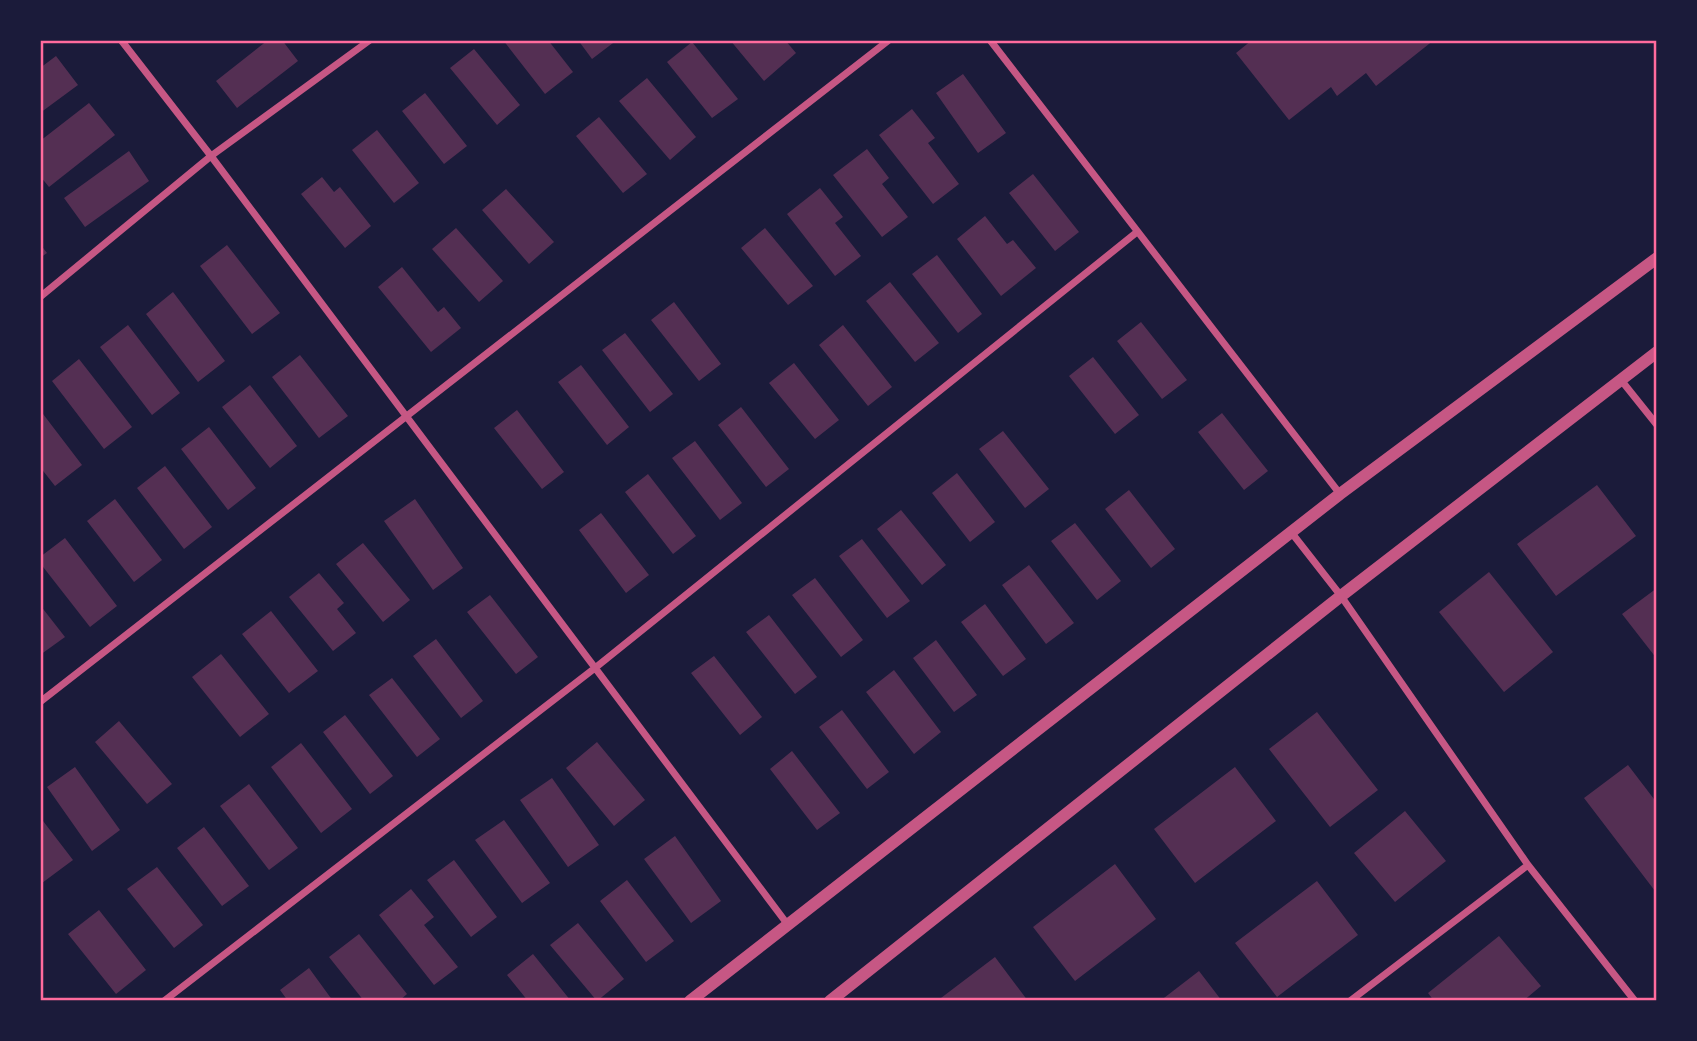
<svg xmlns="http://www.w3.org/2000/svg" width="1697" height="1041" viewBox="0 0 1697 1041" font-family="Montserrat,sans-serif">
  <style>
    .building { fill: #542f53 }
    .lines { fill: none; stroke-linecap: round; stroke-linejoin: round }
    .minor { stroke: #c65784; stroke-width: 7 }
    .tertiary { stroke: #c65784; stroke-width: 12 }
    .neatline { fill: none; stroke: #ff6b9d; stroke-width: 2.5 }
  </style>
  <rect width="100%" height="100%" fill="#1b1b3a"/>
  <path class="building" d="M268,40h14l16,21 -61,47 -21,-27z
    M503,40h45l25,32 -28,22z
    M578,40h39l-25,19z
    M730,40h55l11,13 -32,28z
    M1252,40h182l-58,46 -10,-13 -29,23 -6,-9 -42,33 -53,-67z
    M692,42l46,57 -26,19 -45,-56z
    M474,49l46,56 -23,20 -47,-57z
    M56,56l22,29 -38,28v-45z
    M963,74l43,59 -28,20 -42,-60z
    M647,78l49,59 -26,23 -51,-59z
    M425,93l42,53 -23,18 -42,-53z
    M89,103l26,32 -66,52 -9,-11v-35z
    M912,109l23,29 -7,5 31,41 -26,20 -54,-69z
    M599,117l48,57 -24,19 -47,-57z
    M377,130l42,53 -25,20 -42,-53z
    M867,149l22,29 -7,6 26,33 -26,20 -49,-62z
    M129,151l20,30 -64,46 -21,-29z
    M1033,174l46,58 -24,19 -46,-58z
    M322,177l12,15 6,-5 31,39 -26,22 -44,-54z
    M820,188l23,29 -8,6 26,33 -26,20 -48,-62z
    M506,189l48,53 -25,22 -47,-54z
    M985,216l22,28 6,-4 23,28 -35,28 -44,-57z
    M456,228l47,53 -24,21 -47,-53z
    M765,228l48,58 -25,19 -47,-57z
    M40,244l7,9 -7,5z
    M227,245l53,68 -28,21 -52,-68z
    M937,255l45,59 -24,19 -46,-59z
    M402,267l36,45 6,-5 17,21 -30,24 -53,-65z
    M890,282l49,61 -24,19 -49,-61z
    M173,292l52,69 -27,21 -52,-68z
    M674,302l47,62 -22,17 -48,-61z
    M1141,322l46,58 -25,19 -45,-58z
    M128,325l52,68 -28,22 -52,-68z
    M843,325l49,62 -24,19 -49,-61z
    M625,333l48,61 -23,18 -48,-62z
    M300,355l48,61 -29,22 -47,-61z
    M1093,357l46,58 -24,19 -46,-58z
    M79,359l53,68 -28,22 -52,-68z
    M794,363l45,57 -24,19 -46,-56z
    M581,365l48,62 -22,18 -49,-63z
    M250,385l47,61 -27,22 -48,-61z
    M741,407l48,62 -23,18 -48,-62z
    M40,410l42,55 -27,21 -15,-19z
    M517,410l47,62 -22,17 -48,-61z
    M1222,413l46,58 -24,19 -46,-58z
    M209,427l47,61 -28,22 -47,-61z
    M1003,431l46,58 -24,19 -46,-59z
    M695,441l47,62 -22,17 -48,-62z
    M165,466l47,61 -28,22 -47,-61z
    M957,473l38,49 -25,20 -38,-49z
    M648,474l48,62 -23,18 -48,-62z
    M1597,485l39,51 -80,60 -39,-52z
    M1129,490l46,59 -24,19 -46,-59z
    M115,499l47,61 -28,22 -47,-61z
    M415,499l48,69 -30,22 -49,-69z
    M901,510l45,55 -24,20 -45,-56z
    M601,513l48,62 -23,18 -47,-63z
    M1075,523l46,58 -24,19 -46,-59z
    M65,538l52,68 -27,21 -50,-64v-6z
    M862,539l48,62 -23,17 -48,-62z
    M363,543l47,57 -27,22 -47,-58z
    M1029,565l45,58 -28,21 -44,-59z
    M1489,572l64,80 -49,40 -65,-80z
    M319,573l25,30 -7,6 19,24 -23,18 -44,-54z
    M815,578l48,62 -22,17 -49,-62z
    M1657,588v71l-35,-45z
    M490,595l48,62 -22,17 -49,-62z
    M985,604l41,55 -23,17 -42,-54z
    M40,605l25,32 -25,18z
    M271,611l47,60 -29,22 -47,-59z
    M769,615l48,62 -22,17 -49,-62z
    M436,639l47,62 -22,17 -48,-62z
    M936,640l41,55 -23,17 -41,-54z
    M221,654l48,60 -29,23 -48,-60z
    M714,656l48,61 -22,18 -49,-62z
    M894,670l47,62 -27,22 -48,-62z
    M392,678l48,61 -23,18 -48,-62z
    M842,710l47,62 -22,17 -48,-62z
    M1317,712l61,78 -48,37 -61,-78z
    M345,715l48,61 -23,18 -47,-62z
    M119,721l53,63 -25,20 -52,-62z
    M597,742l48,58 -31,26 -48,-58z
    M301,743l51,66 -31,24 -50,-66z
    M792,751l48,62 -23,17 -47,-61z
    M1628,765l29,38v86l-2,2 -71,-93z
    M75,767l45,63 -28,21 -45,-64z
    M1235,767l41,54 -81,62 -41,-54z
    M552,778l47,67 -31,22 -48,-67z
    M249,784l49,64 -29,22 -49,-64z
    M1405,811l41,50 -51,41 -41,-49z
    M40,817l33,43 -31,23 -2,-1z
    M504,820l46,63 -28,20 -47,-63z
    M204,827l45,59 -27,20 -45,-58z
    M675,836l46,65 -30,22 -47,-64z
    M454,860l43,57 -26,20 -44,-57z
    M1115,864l41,55 -81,62 -42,-54z
    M157,867l46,58 -29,23 -47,-59z
    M627,880l47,61 -28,21 -46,-61z
    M1317,881l41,54 -81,62 -42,-54z
    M411,889l23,28 -10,8 34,42 -24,18 -55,-70z
    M99,910l47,60 -30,24 -48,-60z
    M578,923l46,56 -27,22 -47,-56z
    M359,934l48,60 -8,7h-35l-35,-44z
    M1499,936l42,50 -18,15h-89l-6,-8z
    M533,954l38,47h-43l-21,-26z
    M995,957l33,44h-91z
    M309,968l24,33h-45l-8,-11z
    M1199,971l23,30h-62z"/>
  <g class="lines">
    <path class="minor" d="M121,40l90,116 577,769
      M990,40l350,454
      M40,297l171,-141 159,-116
      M1621,380l36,45
      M1291,532l50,64 187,269 107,136
      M40,702l849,-662
      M164,1001l431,-333 542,-436
      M1350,1001l178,-136"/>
    <path class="tertiary" d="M690,1001l650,-507 317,-236
      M830,1001l511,-405 316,-244"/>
  </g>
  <rect width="1697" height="1041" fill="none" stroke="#1b1b3a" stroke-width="84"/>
  <rect x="42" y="42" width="1613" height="957" class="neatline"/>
</svg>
